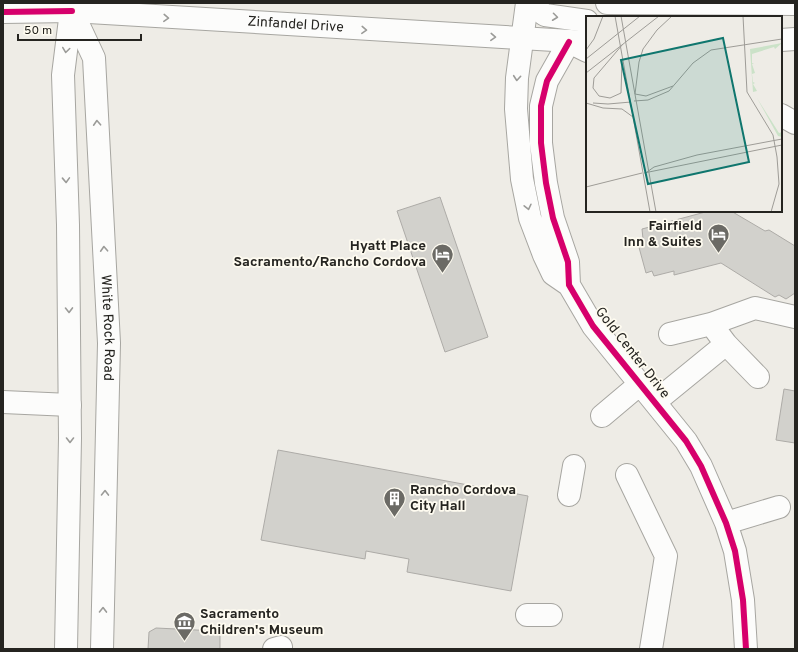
<svg xmlns="http://www.w3.org/2000/svg" width="798" height="652" viewBox="0 0 798 652" font-family="Overpass,sans-serif">
  <style>
    .building { fill: #d2d1cc; stroke: #adaba7 }
    .lines { fill: none; stroke-linecap: round; stroke-linejoin: round }
    .minor-casing { stroke: #a7a6a1; stroke-width: 24 }
    .major-casing { stroke: #a7a6a1; stroke-width: 24 }
    .highway-casing { stroke: #a7a6a1; stroke-width: 24 }
    .minor { stroke: #fcfcfb; stroke-width: 22 }
    .major { stroke: #fcfcfb; stroke-width: 22 }
    .highway { stroke: #fcfcfb; stroke-width: 22 }
    .cycleway-casing { stroke: #fefbf0; stroke-width: 8 }
    .cycleway { stroke: #d6006c; stroke-width: 6 }
    .oneway { stroke: #9b9b98 }
    .labels { text-anchor: middle; dominant-baseline: central; stroke-width: 3.5; stroke-linejoin: round; paint-order: stroke }
    .street-label { font-size: 14px; fill: #252420; stroke: #fefbf0 }
    .poi-label { font-size: 14px; font-weight: bold; fill: #252420; stroke: #fefbf0; text-anchor: end }
    .inset-road { fill: none; stroke: #9e9c97; stroke-width: 1 }
    .view { fill: #0f766e; fill-opacity: 0.15; stroke: #0f766e; stroke-width: 2 }
    .inset-edge { fill: none; stroke: #252420; stroke-width: 2 }
  </style>
  <rect width="100%" height="100%" fill="#eeece6"/>
  <path class="building" d="M440,197l48,140 -43,15 -48,-141z
    M709,211h22l34,20 4,-1 26,16v47l-9,6 -7,-4 -4,2 -54,-34 -47,12v-4l-20,5 -2,-5 -6,2 -9,-33 6,-1 -1,-10z
    M784,389l11,2v52l-19,-3z
    M278,450l250,46 -17,95 -104,-19 2,-13 -43,-8 -1,8 -104,-19z
    M156,628l61,3 3,5v13h-72l1,-17z"/>
  <g class="lines">
    <defs>
      <path id="minor" d="M527,3l-10,75 -1,31 6,70 8,39 14,37 9,19 16,11
        M569,42l-22,39 -6,25v37l5,40 7,35 15,44 1,23 24,41 93,115 15,25 25,57 9,28 8,49 3,49
        M670,334l41,-10 44,-16 40,9
        M726,344l32,33
        M3,402l67,3
        M655,402l71,-58 -15,-20
        M602,416l38,-32
        M627,475l39,81 -15,93
        M569,495l5,-29
        M726,523l53,-16
        M527,615h24
        M274,649l7,-2"/>
      <g id="major">
        <path d="M528,3l17,12 42,6"/>
        <path d="M607,3l188,1"/>
        <path id="s1" d="M72,11l22,47 15,285 -7,306"/>
        <path id="s2" d="M3,12l69,-1 515,31"/>
        <path d="M781,40l14,-1"/>
        <path d="M66,649l4,-211 -2,-213 -5,-150 9,-72"/>
      </g>
      <path id="highway" d="M792,3l3,1
        M569,42l18,9
        M781,115l14,8"/>
    </defs>
    <use href="#minor" class="minor-casing"/>
    <use href="#major" class="major-casing"/>
    <use href="#highway" class="highway-casing"/>
    <use href="#minor" class="minor"/>
    <use href="#major" class="major"/>
    <use href="#highway" class="highway"/>
    <defs>
      <path id="cycleway" d="M3,12l69,-1
        M569,42l-22,39 -6,25v37l5,40 7,35 15,44 1,23 24,41 93,115 15,25 25,57 9,28 8,49 3,49"/>
    </defs>
    <use href="#cycleway" class="cycleway-casing"/>
    <use href="#cycleway" class="cycleway"/>
  </g>
  <defs><path id="oneway-chevron" d="M-2-3.5L2.5 0L-2 3.5" fill="none" stroke-width="1.6" stroke-linecap="round" stroke-linejoin="round"/></defs>
  <g class="oneway">
    <use href="#oneway-chevron" transform="translate(555 17) rotate(7)"/>
    <use href="#oneway-chevron" transform="translate(166 18) rotate(3)"/>
    <use href="#oneway-chevron" transform="translate(364 30) rotate(3)"/>
    <use href="#oneway-chevron" transform="translate(493 37) rotate(3)"/>
    <use href="#oneway-chevron" transform="translate(66 50) rotate(98)"/>
    <use href="#oneway-chevron" transform="translate(517 78) rotate(95)"/>
    <use href="#oneway-chevron" transform="translate(97 123) rotate(-93)"/>
    <use href="#oneway-chevron" transform="translate(66 180) rotate(88)"/>
    <use href="#oneway-chevron" transform="translate(528 207) rotate(77)"/>
    <use href="#oneway-chevron" transform="translate(104 249) rotate(-93)"/>
    <use href="#oneway-chevron" transform="translate(69 310) rotate(89)"/>
    <use href="#oneway-chevron" transform="translate(70 440) rotate(90)"/>
    <use href="#oneway-chevron" transform="translate(105 493) rotate(-89)"/>
    <use href="#oneway-chevron" transform="translate(103 610) rotate(-89)"/>
  </g>
  <defs>
    <symbol id="hotel-pin" viewBox="-11 -11 22 30"><path d="M0 17L-7.5 6A9.5 9.5 0 1 1 7.5 6Z" fill="#6b6a65" stroke="#fefbf0"/><path d="M-6-4.5h1.5V1H6V5H4.5V3h-9V5H-6ZM-4 0a1.8 1.8 0 1 1 3.6 0ZM.5 0V-2.5h3Q6-2.5 6 0Z" fill="#fff"/></symbol>
    <symbol id="building-pin" viewBox="-11 -11 22 30"><path d="M0 17L-7.5 6A9.5 9.5 0 1 1 7.5 6Z" fill="#6b6a65" stroke="#fefbf0"/><path d="M-4-6H4V6H1V3H-1V6H-4ZM-2.5-4.3h1.7v1.8h-1.7ZM.8-4.3h1.7v1.8H.8ZM-2.5-1h1.7V.8h-1.7ZM.8-1h1.7V.8H.8Z" fill="#fff"/></symbol>
    <symbol id="museum-pin" viewBox="-11 -11 22 30"><path d="M0 17L-7.5 6A9.5 9.5 0 1 1 7.5 6Z" fill="#6b6a65" stroke="#fefbf0"/><path d="M0-6L6-3V-2H-6V-3ZM-5-1h2V3h-2ZM-1-1h2V3h-2ZM3-1h2V3H3ZM-6 4H6V6H-6Z" fill="#fff"/></symbol>
  </defs>
  <g fill-rule="evenodd">
    <use href="#hotel-pin" x="706" y="222" width="25" height="34"/>
    <use href="#hotel-pin" x="430" y="242" width="25" height="34"/>
    <use href="#building-pin" x="382" y="486" width="25" height="34"/>
    <use href="#museum-pin" x="172" y="610" width="25" height="34"/>
  </g>
  <g class="labels">
    <g class="street-label">
      <text stroke="none"><textPath href="#s2" startOffset="293">Zinfandel Drive</textPath></text>
      <text stroke="none"><textPath href="#s1" startOffset="322">White Rock Road</textPath></text>
      <text transform="translate(632 353) rotate(52)">Gold Center Drive</text>
    </g>
    <g class="poi-label">
      <text x="702" y="226">Fairfield<tspan x="702" dy="16">Inn &amp; Suites</tspan></text>
      <text x="426" y="246">Hyatt Place<tspan x="426" dy="16">Sacramento/Rancho Cordova</tspan></text>
      <text x="410" y="490" text-anchor="start">Rancho Cordova<tspan x="410" dy="16">City Hall</tspan></text>
      <text x="200" y="614" text-anchor="start">Sacramento<tspan x="200" dy="16">Children's Museum</tspan></text>
    </g>
  </g>
  <g transform="translate(586 16)">
    <rect width="196" height="196" fill="#eeece6"/>
    <path d="M196,27l-7,6 -1,-2 -22,7v9h2l-2,1 3,9 -3,1 1,8 2,1 -2,1 4,7 -4,1 -3,-43zM171,82l22,35 3,-1v5l-4,-1z" fill="#cbe2c8"/>
    <path class="inset-road" d="M29,0l35,196M35,0l35,196M157,0l4,76 26,43 4,22 2,27 -8,28M0,34l8,-11 9,-23M0,43l54,-43M36,44l-1,33 -11,5 -11,-2 -6,-8 1,-10 29,-34M0,57l73,-57M49,78l11,2 27,-10M49,78l4,-32 4,-13 14,-19 15,-14M48,85l14,-1 21,-9 24,-28 18,-13 71,-11M0,87l17,5 19,1 11,8M7,87l15,1 23,-2M61,156l7,-5 43,-12 85,-16M58,157l138,-28M0,171l56,-14"/>
    <path class="view" d="M137,22l26,124 -101,22 -27,-124z"/>
    <rect width="196" height="196" class="inset-edge"/>
  </g>
  <rect width="798" height="652" fill="none" stroke="#252420" stroke-width="8"/>
  <path d="M18 34v6h123v-6" fill="none" stroke="#252420" stroke-width="2"/>
  <text x="24" y="34" font-size="12" fill="#252420" stroke="#fefbf0" stroke-width="3" paint-order="stroke">50 m</text>
</svg>
